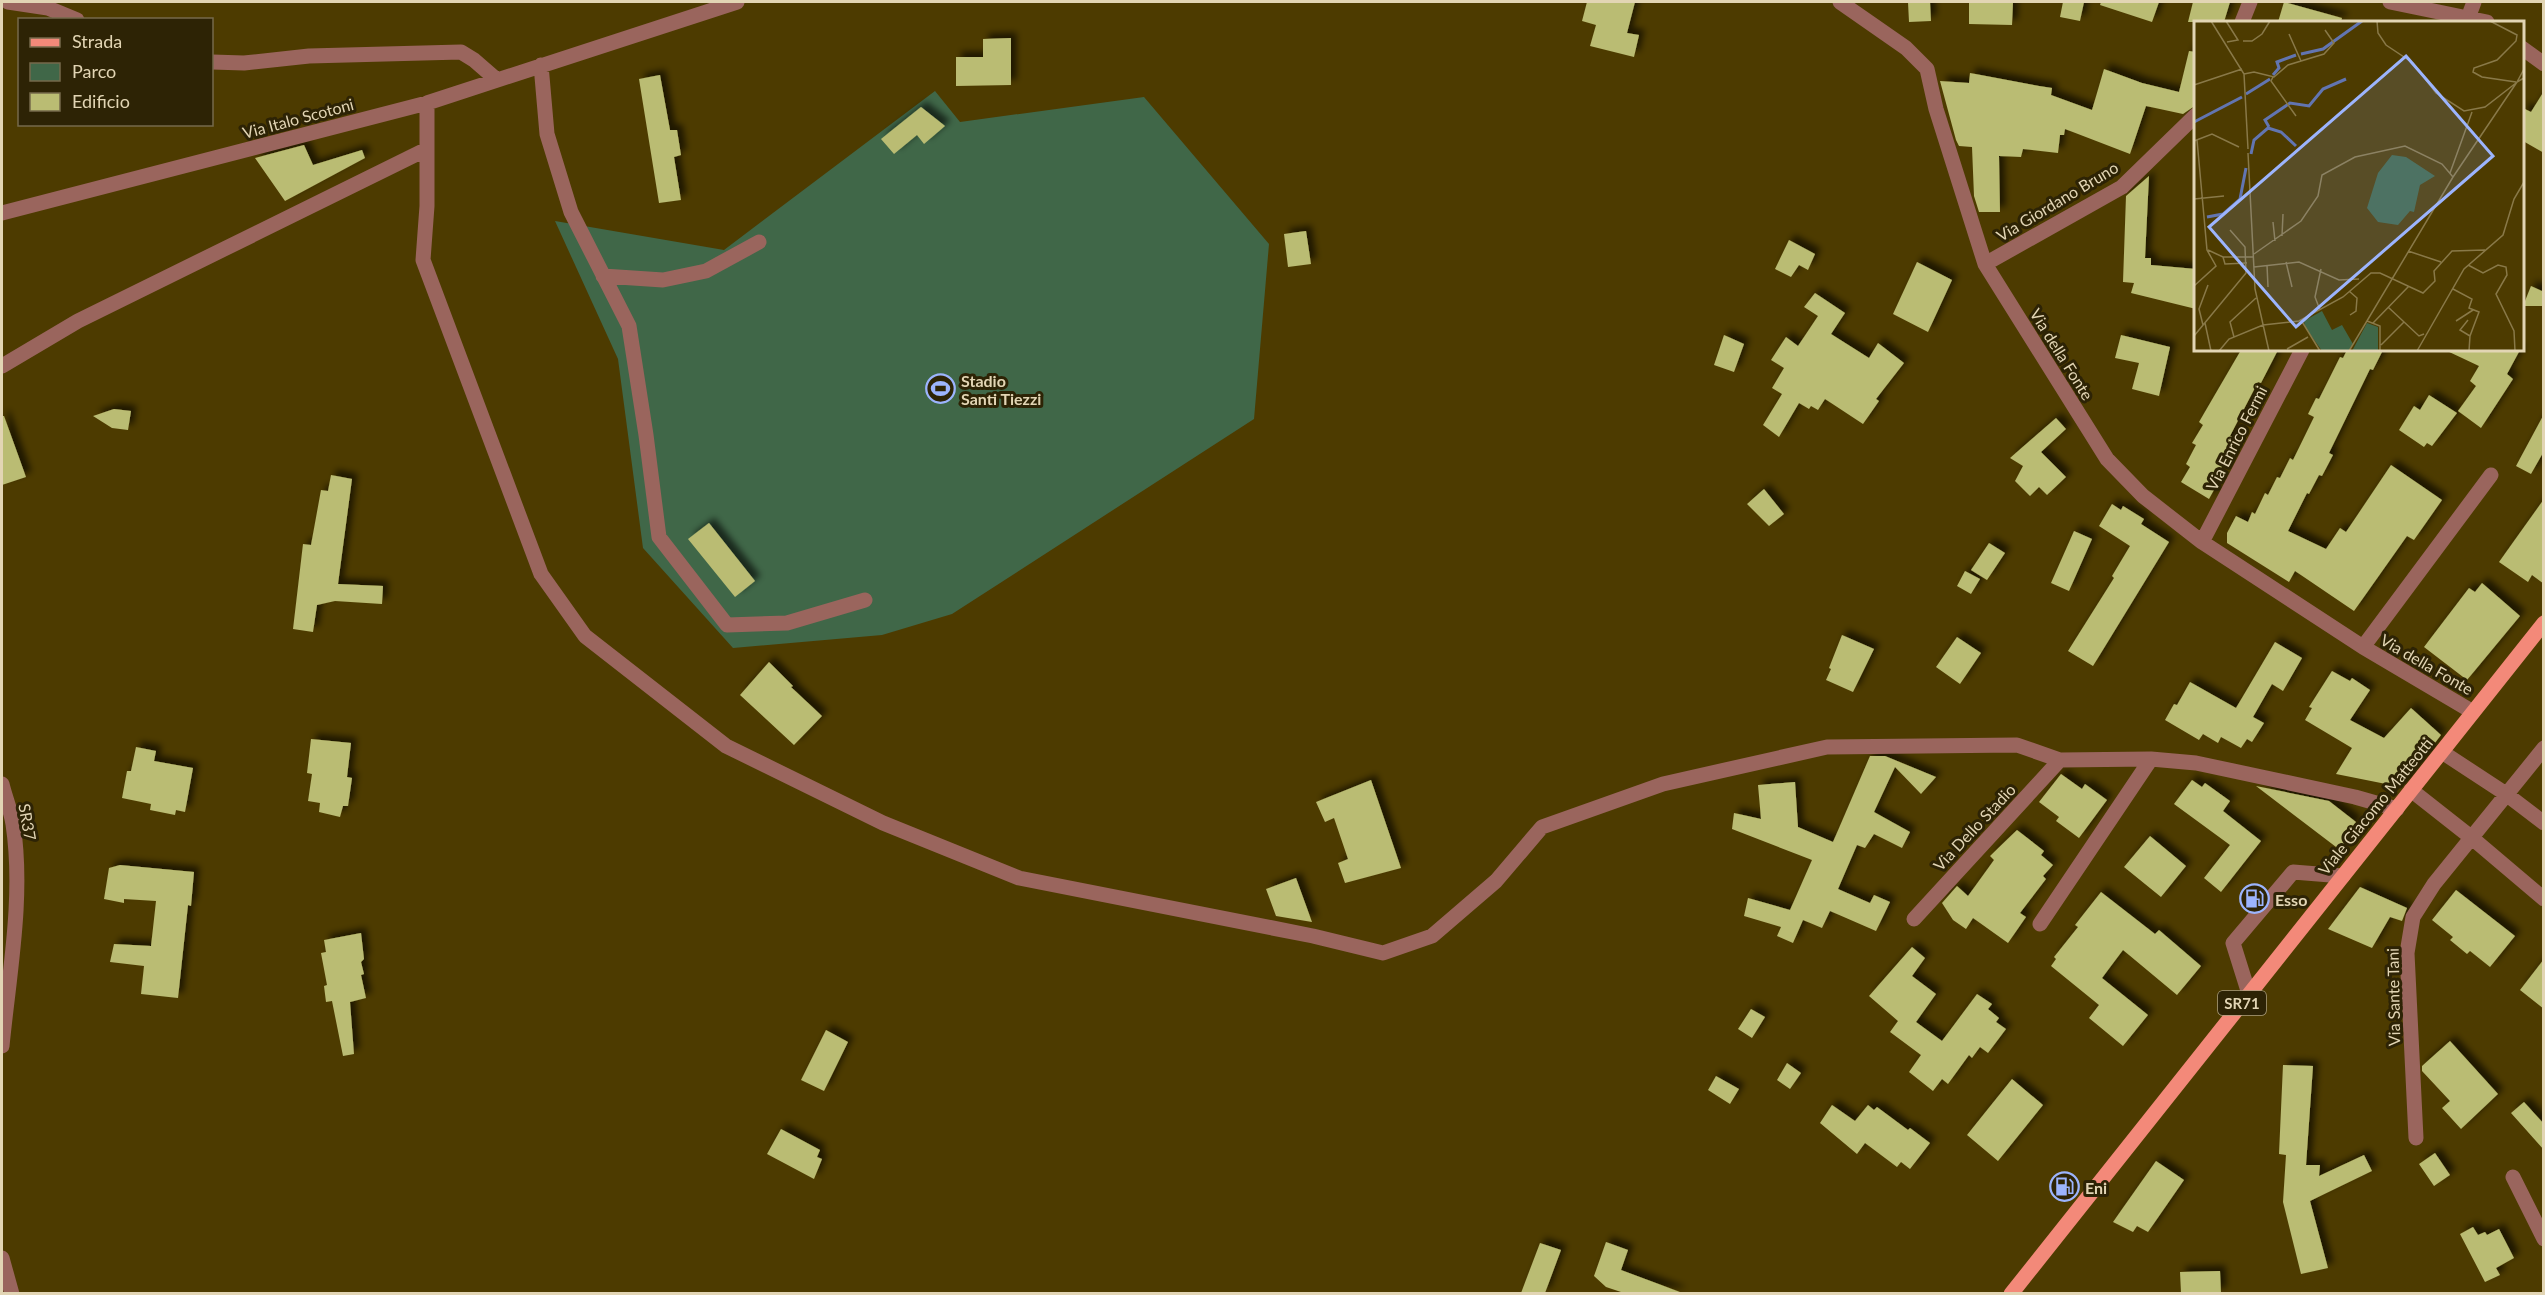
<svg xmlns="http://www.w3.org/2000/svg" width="2545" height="1295" viewBox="0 0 2545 1295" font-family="Lato,sans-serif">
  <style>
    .green { fill: #406748 }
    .building { fill: #babc73; filter: url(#shadow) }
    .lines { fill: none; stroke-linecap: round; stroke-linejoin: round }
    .minor { stroke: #9a655d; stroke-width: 15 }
    .major { stroke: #f38979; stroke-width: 15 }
    .labels { text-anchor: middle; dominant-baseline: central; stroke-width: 6; stroke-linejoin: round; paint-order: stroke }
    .shield { fill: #2d2305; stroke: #aca080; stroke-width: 1.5 }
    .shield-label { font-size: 15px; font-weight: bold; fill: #e2d5b4 }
    .street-label { font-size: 16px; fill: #e2d5b4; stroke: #2d2305 }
    .poi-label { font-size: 16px; font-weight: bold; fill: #e2d5b4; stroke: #2d2305; text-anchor: start }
    .inset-river { fill: none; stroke: #6275b1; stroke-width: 3 }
    .inset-road { fill: none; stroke: #897948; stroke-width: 1.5 }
    .view { fill: #9cb4fd; fill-opacity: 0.15; stroke: #9cb4fd; stroke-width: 3 }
    .inset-edge { fill: none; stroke: #e2d5b4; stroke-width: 3 }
  </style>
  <defs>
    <filter id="shadow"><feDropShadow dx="5.5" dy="-5.5" stdDeviation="3" flood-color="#0009"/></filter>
  </defs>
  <rect width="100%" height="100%" fill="#4d3b00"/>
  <path class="green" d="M935,91l25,31 184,-25 125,147 -15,175 -302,195 -70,21 -149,13 -90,-100 -25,-189 -63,-138 169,29z"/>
  <path class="building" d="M1587,2h48l-8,31 12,2 -5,22 -44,-11 6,-21 -14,-4z
    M1908,2h22l1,19 -22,1z
    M1969,2h44l-1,23 -43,-1z
    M2063,2h21l-4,19 -20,-4z
    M2101,2h58l-7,20 -52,-17z
    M2193,2h37l-6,20h-36z
    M2284,2l58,16 -1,4h-63z
    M1011,38v47l-55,1v-29h27v-18z
    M2189,51l7,1v53l-13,9 -37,-8 -16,48 -65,-25 -1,6h-4l-2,18 -35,-4 -2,8 -22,-1 1,56h-21l-5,-16 -2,-49 -13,-1 -3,-6 -16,-59 29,2 1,-10 69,13 13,2 -1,7 41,15 12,-41 38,14 37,9z
    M660,75l10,55h7l4,25 -7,2 7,43 -22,3 -20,-124z
    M2544,91v62l-21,-12v-33l8,4z
    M921,107l24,19 -21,18 -7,-9 -23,19 -13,-15z
    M304,145l9,20 49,-15 3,8 -80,43 -30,-43z
    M2149,176l-4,82h6v7l45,4v40l-65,-16 3,-10 -11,-1 3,-86z
    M1306,231l5,33 -23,3 -4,-33z
    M1789,240l26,14 -7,16 -9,-5 -8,12 -16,-8z
    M1917,262l35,18 -24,52 -35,-18z
    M2531,286l13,6v14h-21z
    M1815,293l30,20 -14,21 38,24 9,-15 26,20 -28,36 3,2 -16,23 -38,-25 -7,11 -7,-4 -2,3 -10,-6 -20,34 -16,-12 19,-31 -10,-6 12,-20 -13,-8 15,-23 12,9 20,-30 -14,-9z
    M1724,335l20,9 -10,28 -20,-7z
    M2121,335l49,12 -11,49 -27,-7 7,-26 -24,-5z
    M2241,350h37l-17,33 -3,-1 -28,54 4,2 -11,18 4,2 -11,19 4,2 -11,20 -28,-17 9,-15 -4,-3 10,-19 -4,-2 11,-18 -4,-3z
    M2347,350h36l-10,20 -3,-1 -41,84 4,2 -11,21 -3,-1 -10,19 -2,-1 -19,38 38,18 14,-21 6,4 45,-67 51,35 -28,40 -7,-4 -53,75 -59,-40 -6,11 -62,-39v-10l9,-17 12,6 4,-10 3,2 10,-21 3,2 9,-18 3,1 10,-20 3,2 21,-43 -6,-3 8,-16 3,1 21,-42 3,1z
    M2445,350h75l-13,24 6,5 -32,49 -23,-17 18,-25 -6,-5 9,-15z
    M2429,395l28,18 -25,33 -5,-3 -3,4 -25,-17 15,-24 6,4z
    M114,409l17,2 -3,19 -16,-2 -19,-12z
    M2544,414v37l-13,23 -15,-8z
    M2,416h2l22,61 -24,8z
    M2056,418l10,11 -25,23 25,25 -19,18 -8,-8 -9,9 -15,-15 8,-15 -13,-8z
    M331,475l21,4 -14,105 45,2 -1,18 -47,-3 -18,4 -4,27 -20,-3 10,-85 8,1 10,-55 7,1z
    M1764,489l20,25 -15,12 -22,-22z
    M2544,499v85l-12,-9 -4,7 -29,-20z
    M2112,504l9,6 2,-4 21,13 -3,5 28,18 -76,124 -25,-15 46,-73 -2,-2 18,-30 -31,-20z
    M709,523l46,58 -20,16 -47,-58z
    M2074,531l18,8 -23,52 -18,-8z
    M1989,543l16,10 -18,27 -16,-10z
    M1965,571l15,8 -9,15 -14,-8z
    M2482,583l38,33 -53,64 -43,-33 45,-59 6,4z
    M1842,635l32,14 -21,43 -27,-12 5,-11 -2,-1z
    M1957,637l24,16 -21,31 -24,-17z
    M2275,642l27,16 -19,33 -11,-7 -19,33 11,6 -12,19 -5,-3 -6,9 -20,-11 -3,6 -15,-9 -4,6 -34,-20 9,-16 3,1 13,-23 46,26z
    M769,662l24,24 -2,1 31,29 -28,29 -54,-50z
    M2332,671l18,10 2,-3 18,12 -20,30 34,18 27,-30 30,27 -40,52 -65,-13 16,-26 -47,-28 7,-12 -3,-1z
    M311,739l40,4 -4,34 5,1 -4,28h-5l-3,11 -21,-5 1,-9 -12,-2 4,-27 -5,-1z
    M136,747l20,4 -2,10 39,7 -8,44 -9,-2 -1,5 -25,-5 1,-6 -29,-6 5,-27h4z
    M1870,756h15l51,21 -15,17 -26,-27 -21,45 36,20 -8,16 -28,-14 -9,14 -8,-3 -19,44 32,14 4,-8 16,7 -14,29 -46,-20 -8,17 -19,-8 -10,23 -16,-7 4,-9 -37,-11 4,-18 42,12 22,-50 -80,-31 2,-16 27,6 -3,-34 37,-3 3,45 35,15z
    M2061,774l21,15 3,-5 22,16 -28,38 -23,-17 3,-4 -20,-15z
    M1371,780l30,88 -56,15 -7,-20 10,-4 -14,-41 -9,4 -9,-20z
    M2192,780l10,7 3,-4 25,18 -7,10 38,30 -40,51 -17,-14 26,-33 -56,-41z
    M2256,786l73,15 27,21 -9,12 4,3 -11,13z
    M2017,830l27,21 -3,4 12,10 -10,11 3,3 -26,34 6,4 -18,26 -35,-25 -7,11 -13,-9 -11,-17 15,-17 11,10 26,-36 -4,-4z
    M2150,836l36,30 -25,31 -37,-30z
    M120,865l74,7 -3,34 -3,-1 -10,93 -37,-4 3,-28 -34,-4 4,-18 37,2 5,-45 -32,-2v4l-20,-4 5,-31z
    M1296,878l16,44 -36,-6 -10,-27z
    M2360,887l47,21 -5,13 -12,-4 -18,31 -44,-19z
    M2456,890l59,46 -25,31 -20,-16 -3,3 -17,-14 3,-3 -21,-17z
    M2101,892l54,42 4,-4 42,36 -24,29 -54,-45 -21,28 46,37 -25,31 -34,-28 10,-13 -48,-39 5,-7 -2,-2 24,-30 -3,-2z
    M361,933l3,26 -3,3 3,12 -3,1 5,23 -16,4 4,52 -11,2 -11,-55 -6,1 -2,-16 3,-1 -6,-32 5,-1 -2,-12z
    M1912,947l13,11 -13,18 24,18 -20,28 26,19 35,-47 15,10 -4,5 11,9 -3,4 10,7 -18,24 -8,-6 -8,11 -3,-3 -21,29 -6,-5 -9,12 -24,-19 12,-17 -31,-23 8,-11 -29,-25z
    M2544,959v50l-24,-19z
    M1751,1009l14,8 -13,21 -14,-9z
    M826,1030l22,12 -24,49 -23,-11z
    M2450,1041l48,53 -37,35 -19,-21 8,-7 -28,-30v-5z
    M1787,1063l14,10 -11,16 -13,-9z
    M2283,1065l30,1 -7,99h14l-1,11 45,-21 8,16 -62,30 18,67 -27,6 -18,-72 3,-47 -7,-1z
    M1716,1076l23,13 -9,15 -22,-14z
    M2012,1079l31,26 -45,56 -31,-26z
    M2524,1102l20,22v26l-33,-37z
    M1832,1105l23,16 13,-16 6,5 3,-3 31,23 2,-2 20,15 -20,26 -9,-7 -4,5 -32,-24 -8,11 -37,-31z
    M781,1129l39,21 -3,7 5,2 -8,20 -47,-25z
    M2435,1153l15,22 -16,11 -15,-22z
    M2156,1161l28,19 -36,52 -11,-6 -4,6 -20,-10z
    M2473,1227l5,8 7,-3 2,3 12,-6 15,29 -18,10 4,7 -15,7 -25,-48z
    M1606,1242l22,8 -7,20 59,22 -1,1h-55l-18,-6 -12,-11z
    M1540,1243l21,7 -16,43h-24z
    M2220,1271l1,22h-40l-1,-21z"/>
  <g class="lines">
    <path class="minor" d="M8,2l40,6 29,12
      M1840,2l66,46 21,21 9,40 49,155 122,195 36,37 59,46 161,105 110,65
      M2390,2l97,20
      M2468,18l6,-16
      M2242,22l8,-20
      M2522,48l22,16
      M212,62l32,1 65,-7 152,-4 13,8 23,20
      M541,65l6,69 24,78 58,114 17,109 13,102 68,88 60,-2 78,-23
      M427,103v103l-4,54 118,314 44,62 141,110 157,77 136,55 294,58 70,17 49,-17 64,-55 46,-54 121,-43 164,-37 190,-2 43,15 91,-1 45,4 159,34 42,12
      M2,213l425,-110 310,-101
      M1985,264l137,-77 74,-72
      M603,276l60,4 43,-9 53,-29
      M2,366l76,-45 349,-172
      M2202,542l100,-192
      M2363,647l128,-172
      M2442,752l64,42 38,29
      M2,784c3,13 9,27 11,40 11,73 -4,150 -11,222
      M2411,790l61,48 72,61
      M1914,919l146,-159
      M2040,924l111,-165
      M2249,994l-16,-51 60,-71 50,4
      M2416,1138l-9,-185 6,-36 21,-33 110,-136
      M2513,1177l31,62
      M2,1258l10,36"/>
    <path class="major" d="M2011,1294l533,-671"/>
  </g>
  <defs>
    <symbol id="stadium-ring" viewBox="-11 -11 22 22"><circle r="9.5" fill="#2d2305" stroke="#9cb4fd" stroke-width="1.5"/><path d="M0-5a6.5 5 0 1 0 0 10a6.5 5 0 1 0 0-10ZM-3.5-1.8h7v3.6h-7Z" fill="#9cb4fd"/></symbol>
    <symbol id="fuel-ring" viewBox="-11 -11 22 22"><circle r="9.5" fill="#2d2305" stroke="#9cb4fd" stroke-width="1.5"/><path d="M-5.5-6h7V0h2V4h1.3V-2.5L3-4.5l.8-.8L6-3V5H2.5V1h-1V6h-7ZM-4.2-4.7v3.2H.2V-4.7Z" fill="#9cb4fd"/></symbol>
  </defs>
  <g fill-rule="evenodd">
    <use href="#stadium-ring" x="924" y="372" width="33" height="33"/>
    <use href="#fuel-ring" x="2238" y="882" width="33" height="33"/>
    <use href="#fuel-ring" x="2048" y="1170" width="33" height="33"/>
  </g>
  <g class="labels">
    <rect class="shield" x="2218" y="991" width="48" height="24" rx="4.5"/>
    <g class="shield-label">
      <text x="2242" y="1003">SR71</text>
    </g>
    <g class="street-label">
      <text transform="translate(298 118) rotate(-15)">Via Italo Scotoni</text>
      <text transform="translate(2057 201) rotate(-31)">Via Giordano Bruno</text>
      <text transform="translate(2062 354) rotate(58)">Via della Fonte</text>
      <text transform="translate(2236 438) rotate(-63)">Via Enrico Fermi</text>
      <text transform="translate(2427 664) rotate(30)">Via della Fonte</text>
      <text transform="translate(2375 806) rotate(-51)">Viale Giacomo Matteotti</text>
      <text transform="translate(28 822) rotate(80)">SR37</text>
      <text transform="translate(1974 827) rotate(-47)">Via Dello Stadio</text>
      <text transform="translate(2393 997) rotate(-91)">Via Sante Tani</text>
    </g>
    <g class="poi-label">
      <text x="961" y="380">Stadio<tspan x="961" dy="18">Santi Tiezzi</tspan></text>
      <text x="2275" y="899">Esso</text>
      <text x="2085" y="1187">Eni</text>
    </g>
  </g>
  <g transform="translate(2194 21)">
    <rect width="330" height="330" fill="#4d3b00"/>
    <path d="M198,134l14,2 29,19 -15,9 -6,27 -4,-1 -12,14 -20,-3 -11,-14 11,-35zM128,290l10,19 10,-5 11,19 -4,7h-27l-17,-24 -1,-6zM173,302l11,4v24h-26z" fill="#406748"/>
    <path class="inset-river" d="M107,33l22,-5 39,-28M79,54l6,-7 -2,-6 19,-7M52,73l24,-15M0,101l48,-25M75,106l-4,-7 25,-17 19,3 14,-17 23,-10M57,133l3,-14 14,-12 13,4 15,14M13,196l16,-3 17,-15 6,-31"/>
    <path class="inset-road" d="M17,0l33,53 4,75M32,0l12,19 -11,2M183,0l1,12 8,12 27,18 23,30 28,18 21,-4 31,-24M296,0l27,14 -1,6 -19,19 -23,8 -1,4 9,5 34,5M95,13l12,27M49,20h9l10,-7 8,-13M330,48l-7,13 7,-4M50,53l10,-2 20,5 14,-12 36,-11 10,-11 -9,-13M79,56l-2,4 25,35M0,64l48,-16M0,120l18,-7 27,13M54,132l7,136 14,62M256,152l22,-61M0,178l30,-3M79,201l2,19M88,215l1,-22M14,229l15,7h30M214,230l33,11M60,233l47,-33 17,-25 4,-21 33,-18 50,-11 37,18 11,13M29,236l2,7 22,-1M92,241l6,25M73,244l1,22M274,244l15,8 15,-8 8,2 1,8 -11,19 18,37 1,20M60,246l45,-5 40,18 20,-1M0,265l22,-20 -9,-16 -10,-110M259,268l19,10 -3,9 10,4 -9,24 -1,15M155,270l8,7 -1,13 -6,4M194,286l31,29 5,-2M126,289l-5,-13 6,-28M107,299l19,31M274,299l-8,10 10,6M173,300l13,5v25M262,300l17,-11M11,302l6,28M179,302l36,-37M9,304l-4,-16 9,-24M0,315l52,-63 -1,-26 -15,-17M40,316l-4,-15 26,-24M187,324l23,-23M93,328l21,-12M25,330l10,-12 34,-14 36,-4 44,-24 28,-24h9l43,20 12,-12 -1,-10 18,-20 33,-1M155,330l104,-174 64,-95M223,330l47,-82 39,-34 11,-36 10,-17"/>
    <path class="view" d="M212,35l87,100 -197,171 -87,-100z"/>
    <rect width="330" height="330" class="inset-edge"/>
  </g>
  <rect width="2545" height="1295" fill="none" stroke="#e2d5b4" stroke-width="6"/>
  <rect x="18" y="18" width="195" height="108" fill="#2d2305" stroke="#756a4b" stroke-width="1.5"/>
  <rect x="30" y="38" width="30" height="9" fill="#f38979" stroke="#756a4b" stroke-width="1.5"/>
  <text x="72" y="48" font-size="18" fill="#e2d5b4">Strada</text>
  <rect x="30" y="63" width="30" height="18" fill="#406748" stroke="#756a4b" stroke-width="1.5"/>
  <text x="72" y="78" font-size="18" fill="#e2d5b4">Parco</text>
  <rect x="30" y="93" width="30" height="18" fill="#babc73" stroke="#756a4b" stroke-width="1.5"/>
  <text x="72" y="108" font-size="18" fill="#e2d5b4">Edificio</text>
</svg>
